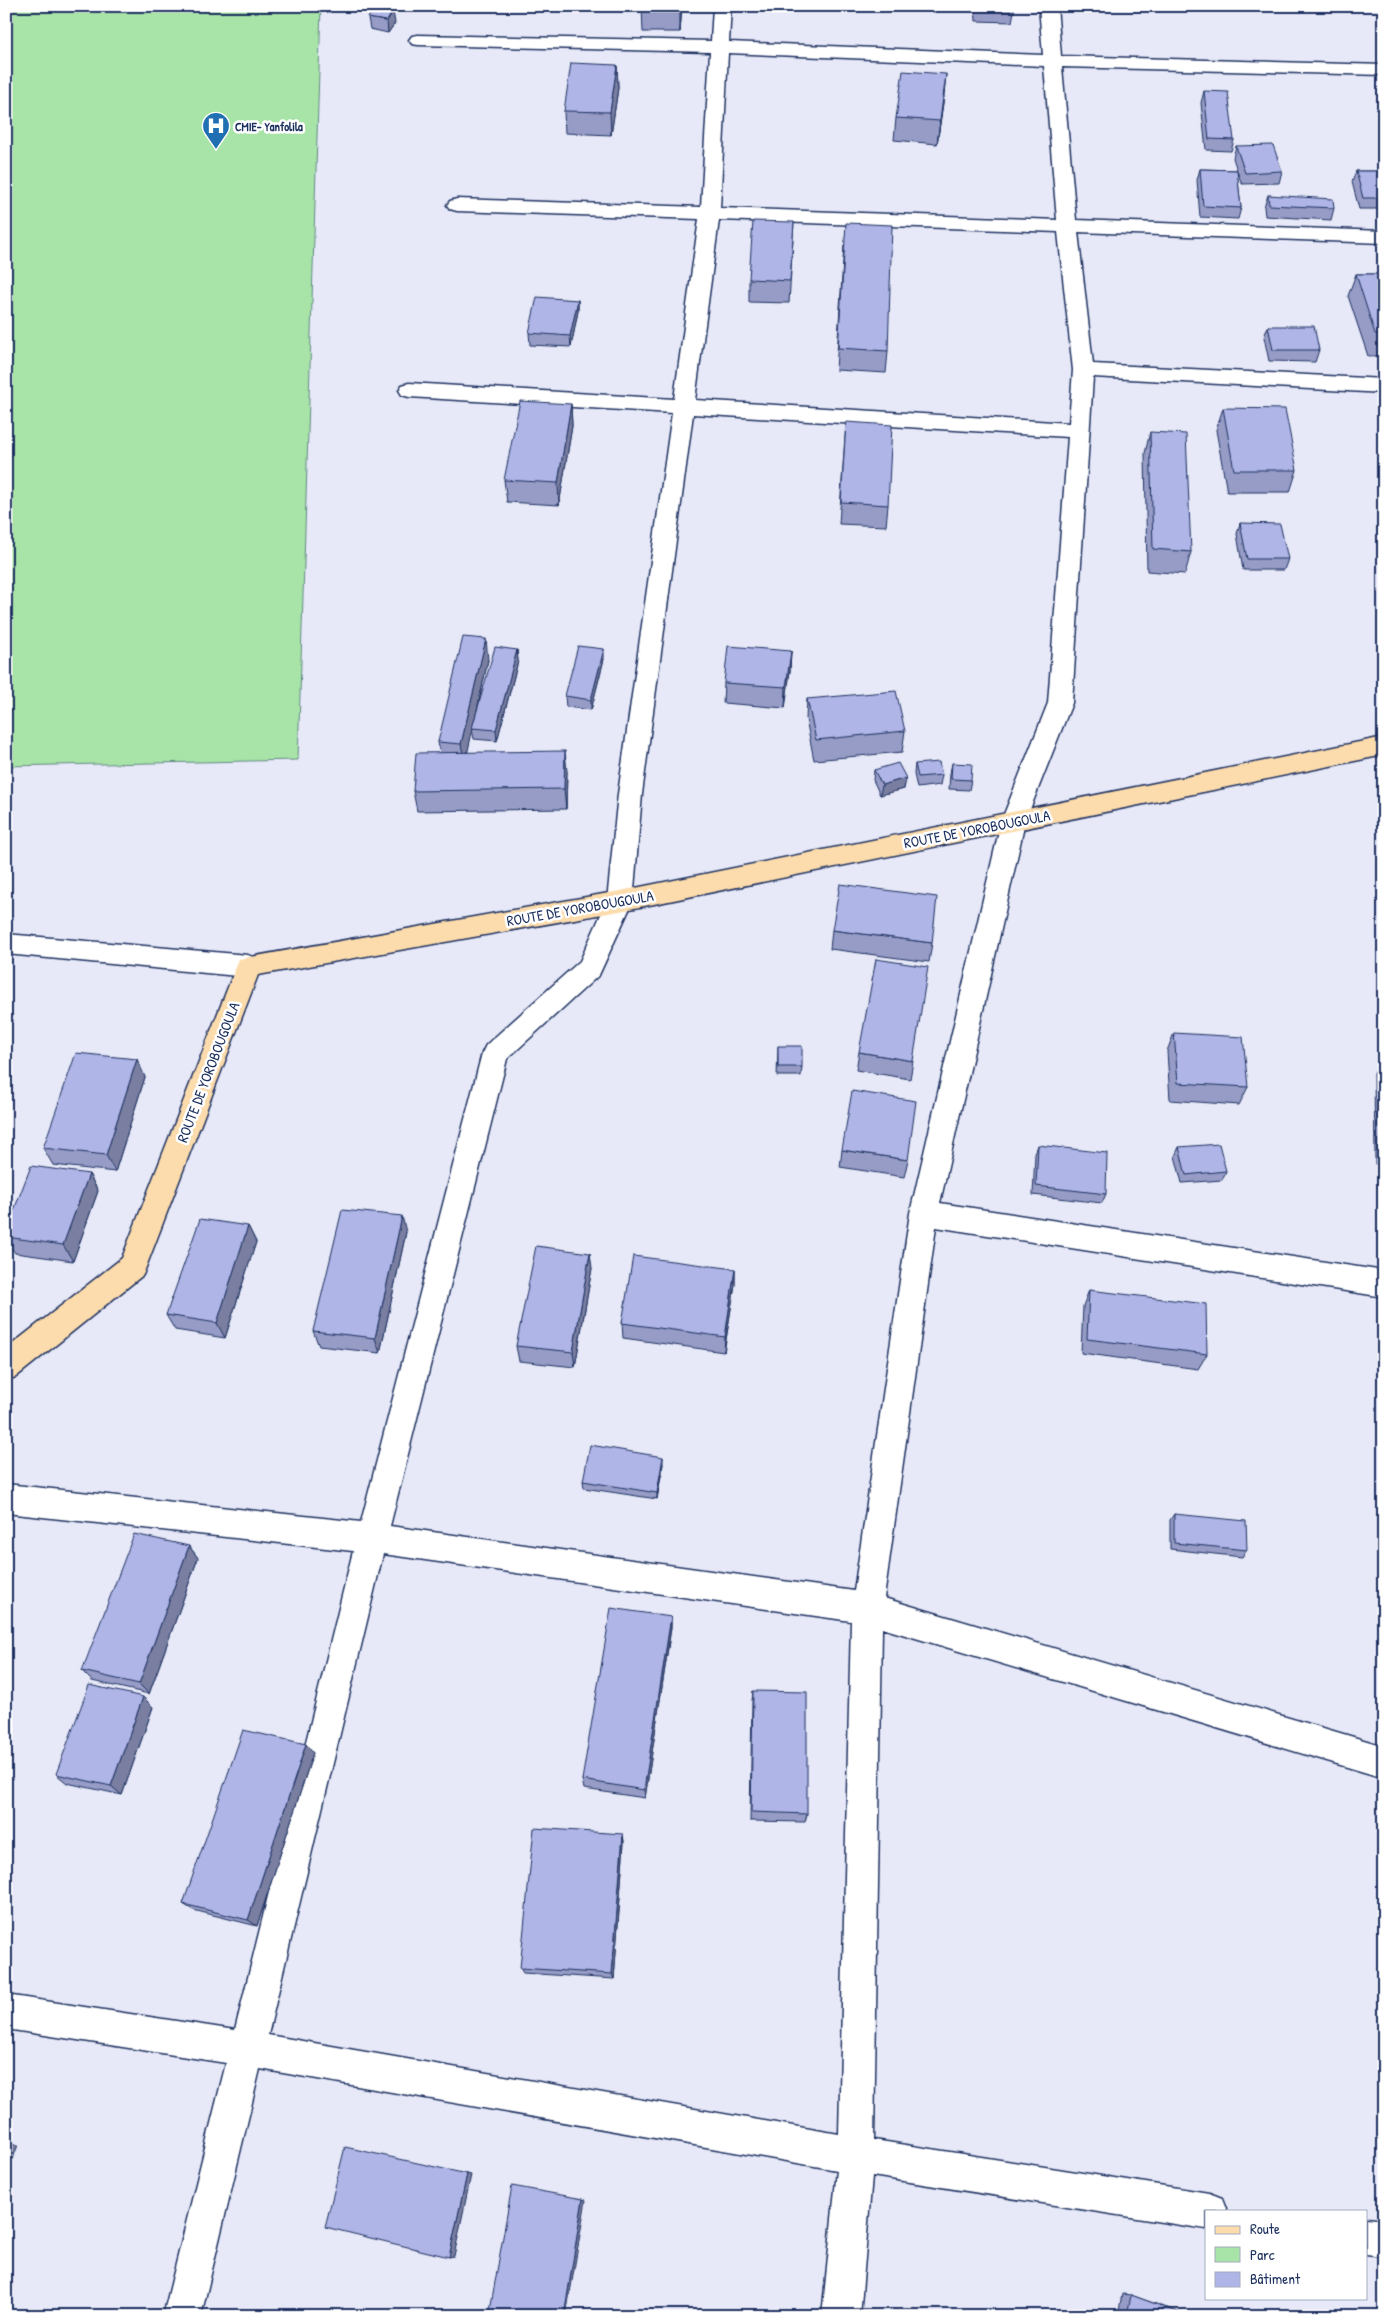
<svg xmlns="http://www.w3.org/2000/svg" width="1390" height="2322" viewBox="0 0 1390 2322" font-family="'Patrick Hand',sans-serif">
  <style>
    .green { fill: #a8e3a8; stroke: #628983 }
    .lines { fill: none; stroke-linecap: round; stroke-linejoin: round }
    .minor-casing { stroke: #1b2f5e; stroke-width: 3 }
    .major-casing { stroke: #1b2f5e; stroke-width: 3 }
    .minor { fill: #fff; fill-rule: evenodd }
    .major { fill: #fcdcac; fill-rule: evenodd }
    .wall { fill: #969cc6; stroke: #1b2f5e }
    .shaded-wall { fill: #7a7fa1; stroke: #1b2f5e }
    .building { fill: #afb5e6; stroke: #1b2f5e }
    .labels { text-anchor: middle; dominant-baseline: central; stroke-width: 5; stroke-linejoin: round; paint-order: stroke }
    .far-poi-label { font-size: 12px; font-weight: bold; fill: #1b2f5e; stroke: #fff; text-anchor: start }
    .street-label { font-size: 15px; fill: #1b2f5e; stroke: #fff }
  </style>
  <rect width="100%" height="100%" fill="#e7e9f8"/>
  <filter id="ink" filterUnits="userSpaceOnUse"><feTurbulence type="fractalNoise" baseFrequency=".02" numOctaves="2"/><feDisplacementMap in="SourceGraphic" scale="10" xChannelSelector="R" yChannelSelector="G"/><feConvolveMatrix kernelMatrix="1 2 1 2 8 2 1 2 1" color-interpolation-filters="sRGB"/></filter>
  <g filter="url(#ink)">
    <path class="green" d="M6,6h315l-23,754 -292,6z"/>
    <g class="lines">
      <defs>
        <path id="minor" d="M713,6h18l-2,36 314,13 -4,-49h18l4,50 323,9v10l-322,-8 14,153 308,11v12l-306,-11 15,132 291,15v14l-291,-16 -21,326 -47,119 -85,381 444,68v26l-448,-70 -52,371 500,148v32l-502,-150 -8,512 335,53 13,5 5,13h-21v18l-334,-53 -12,140h-38l15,-146 -577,-101 -59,247h-38l63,-253 -220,-34v-34l229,35 118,-479 -347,-38v-29l355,38 121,-469 4,-8 94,-84 27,-60 11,-107 54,-381 -263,-16 -7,-2 -3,-5 3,-5 7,-2 265,16 25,-180 -242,-8 -7,-2 -3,-4 3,-4 7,-2 244,8 9,-155 -292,-7 -6,-1 -3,-4 3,-4 6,-1 293,6zM728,53l316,13 13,154 -337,-12zM719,220l339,12 15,138 -4,53 -374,-23zM693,414l375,23 -20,266 -47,119 -91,391 -56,378 -464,-65 117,-467 92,-84 34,-74 9,-107zM383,1554l468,67 -12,513 -571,-99z
          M6,934l242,21 9,4 4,7 -4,7 -9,4 -242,-23z
          M1366,2218l18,2v36l-18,-2z"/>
        <path id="major" d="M1384,737v18l-764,156 -362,64 -115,300 -127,102 -10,3v-31l116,-91 117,-299 381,-68z"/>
      </defs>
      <use href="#minor" class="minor-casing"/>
      <use href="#major" class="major-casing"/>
      <use href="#minor" class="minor"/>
      <use href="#major" class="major"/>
    </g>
    <path class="wall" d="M416,6h33l-33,1z
      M682,6l-2,26h-37l-1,-23z
      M975,6h39v5l-2,11 -36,-1z
      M368,18l27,5 -7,10 -18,-4z
      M617,65l1,23 -7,47 -46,-2 -1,-22z
      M1204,91l30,49 -3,11 -25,-1 -5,-47z
      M944,96l-7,48 -43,-4 2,-22z
      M1236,146l46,25 -3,12 -37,1 -5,-13 4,37 -3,11 -38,-2 -3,-37 3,-11 37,1 -4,-12z
      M1356,171h28v38h-25l-7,-27z
      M1268,195l66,13 -3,12 -66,-4 -1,-9z
      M794,222l-5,81 -40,-1v-23z
      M844,245l44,106 -2,22 -50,-3z
      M1356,274h28v82h-16l-20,-60z
      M578,300v11l-7,36 -41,-2 -1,-12z
      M1268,326l51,24 -4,12 -46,-1 -5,-24z
      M571,404l1,22 -13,79 -52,-3 -3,-22z
      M1223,408l74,62 -7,22h-63l-11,-62z
      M846,422l42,83 -2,21 -47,-2z
      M1150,432l41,120 -6,22 -38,-3 -2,-118z
      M1240,523l48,36 -4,11h-41l-6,-36z
      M517,650l1,11 -21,80 -23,-2 -2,-10 -5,24 100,18 -1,38 -149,2 -4,-20 27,-38 -2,-11 50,-82 -13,58z
      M791,651l-1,20 -5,37 -62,-5 1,-20z
      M604,659l-13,51 -25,-3 -1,-11z
      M807,699l98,32 -3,21 -88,8 -8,-41z
      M952,763l19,17 -2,10 -20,-1 1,-16z
      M915,764l27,11 -2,10 -23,3 -3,-14z
      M874,770l32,8 -2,11 -24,6 -7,-15z
      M832,930l100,13 -3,19 -99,-13z
      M1174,1033l74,54 -9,18 -69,-5 -3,-49z
      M778,1046l24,21 -1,9h-24z
      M859,1052l54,9 -3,18 -54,-9z
      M1384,1056v109l-9,-1 -1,-90z
      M145,1077l-30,95 -62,-7 -10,-17z
      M1038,1145l68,49 -4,9 -69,-8 2,-41z
      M1179,1147l47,24 -4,9 -40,3 -7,-27z
      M842,1150l66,10 -4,17 -64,-10z
      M89,1174l9,17 -25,70 -58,-8 -9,-13v-9z
      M248,1226l8,16 -31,96 -50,-8 -9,-15z
      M406,1232l-26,121 -61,-7 -6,-15z
      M592,1268l-17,99 -56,-6 -3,-15z
      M735,1269v15l-11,68 -101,-14 -1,-15z
      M1089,1290l118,64 -9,15 -117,-16 2,-47z
      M663,1464l-6,35 -73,-11 -1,-7z
      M1174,1514l73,36 -5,7 -72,-8v-29z
      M189,1546l9,12 -49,136 -57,-13 -10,-10z
      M671,1617v11l-26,170 -61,-9 -2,-9z
      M753,1691l54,123 -2,8 -55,-1 2,-120z
      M143,1697l10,10 -31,88 -55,-12 -11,-9z
      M313,1753l-56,173 -64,-16 -10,-6z
      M623,1834l1,8 -10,137 -91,-6 -3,-5z
      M1122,2294l9,1 58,21h-71z"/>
    <path class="shaded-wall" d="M680,6h2l-2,26z
      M393,11l2,12 -7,10 -1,-12z
      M617,65l1,23 -7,47 -1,-23z
      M946,74l-2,22 -7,48 3,-23z
      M578,300v11l-7,36 -1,-11z
      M571,404l1,22 -13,79 -1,-22z
      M486,639l2,21 -23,104 -4,-20z
      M604,649v10l-13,51v-10z
      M517,650l1,11 -21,80 -1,-11z
      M791,651l-1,20 -5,37 1,-21z
      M565,751l2,20 -1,38 -2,-20z
      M906,778l-2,11 -24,6 2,-10z
      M137,1059l8,18 -30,95 -9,-17z
      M89,1174l9,17 -25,70 -10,-16z
      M402,1216l4,16 -26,121 -5,-15z
      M248,1226l8,16 -31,96 -8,-15z
      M590,1253l2,15 -17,99 -2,-15z
      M735,1269v15l-11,68 1,-15z
      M663,1457v7l-6,35v-6z
      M189,1546l9,12 -49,136 -10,-10z
      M671,1617v11l-26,170 -1,-8z
      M143,1697l10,10 -31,88 -11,-9z
      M306,1744l7,9 -56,173 -9,-6z
      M623,1834l1,8 -10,137 -2,-5z
      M6,2142l12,3 -12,32z
      M467,2174l4,1 -17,81 -5,1z
      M583,2199l3,1 -20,116h-2z"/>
    <path class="building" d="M642,6h38v4l-38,-1z
      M977,6h37v5l-37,-1z
      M374,8l19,3 -6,10 -19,-3z
      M571,63l46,2 -7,47 -46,-1z
      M903,71l43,3 -6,47 -44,-3z
      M1204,91l24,1 6,48 -25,-1z
      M1273,145l9,26 -37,2 -9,-27z
      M1200,169l37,1 4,38 -38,-2z
      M1356,171h28v27h-21z
      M1268,195l65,4 1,9 -65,-3z
      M753,221l41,1 -4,59 -41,-2z
      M846,223l46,2 -4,126 -50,-3z
      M1356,274h28v60h-9z
      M537,297l41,3 -8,36 -41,-3z
      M1268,326h46l5,24h-46z
      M520,401l51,3 -13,79 -54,-3z
      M1223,408l62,1 12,61h-63z
      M846,422l46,3 -4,80 -47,-3z
      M1150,432l36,2 5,118 -38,-3z
      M1240,523l40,1 8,35h-41z
      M463,637l23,2 -25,105 -23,-2z
      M578,646l26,3 -13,51 -26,-4z
      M728,646l63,5 -5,36 -62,-4z
      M495,647l22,3 -21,80 -24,-2z
      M896,691l9,40 -89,9 -9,-41z
      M565,751l-1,38 -151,2 3,-38z
      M939,762l3,13 -24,2 -3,-13z
      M898,763l8,15 -24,7 -8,-15z
      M952,763l20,1 -1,16 -20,-1z
      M840,884l97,13 -5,46 -100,-13z
      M876,959l52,8 -15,94 -54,-9z
      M1174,1033l69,4 5,50 -70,-4z
      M778,1046h24v21h-24z
      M76,1053l61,6 -31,96 -63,-7z
      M852,1091l64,10 -8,59 -66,-10z
      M1219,1144l7,27 -40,4 -7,-28z
      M1038,1145l69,8 -1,41 -70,-8z
      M31,1166l58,8 -26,71 -57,-8v-6z
      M342,1210l60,6 -27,122 -62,-7z
      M200,1219l48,7 -31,97 -51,-8z
      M536,1246l54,7 -17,99 -57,-6z
      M633,1256l102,13 -10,68 -103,-14z
      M1089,1290l117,14 1,50 -120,-15z
      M590,1445l73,12 -6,36 -74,-12z
      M1174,1514l72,7 1,29 -73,-7z
      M134,1534l55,12 -50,138 -57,-13z
      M611,1608l60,9 -27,173 -62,-10z
      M89,1685l54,12 -32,89 -55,-12z
      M753,1691l54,1v122l-56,-2z
      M243,1730l63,14 -58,176 -65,-16z
      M534,1828l89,6 -11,140 -92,-6z
      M345,2147l122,27 -18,83 -124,-30z
      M512,2186l71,13 -19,117h-75z
      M1131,2295l58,21h-62z"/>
  </g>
  <defs>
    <symbol id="hospital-pin" viewBox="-11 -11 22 30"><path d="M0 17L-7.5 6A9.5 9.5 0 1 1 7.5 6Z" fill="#1f6fb2" stroke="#fff"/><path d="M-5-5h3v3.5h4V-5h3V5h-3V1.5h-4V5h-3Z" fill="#fff"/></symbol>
  </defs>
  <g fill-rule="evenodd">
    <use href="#hospital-pin" x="200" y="110" width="32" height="43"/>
  </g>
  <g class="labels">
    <g class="far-poi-label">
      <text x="235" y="126">CMIE- Yanfolila</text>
    </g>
    <g class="street-label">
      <text transform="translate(977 829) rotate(-11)">ROUTE DE YOROBOUGOULA</text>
      <text transform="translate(580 908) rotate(-10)">ROUTE DE YOROBOUGOULA</text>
      <text transform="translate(208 1072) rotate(-69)">ROUTE DE YOROBOUGOULA</text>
    </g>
  </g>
  <rect width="1390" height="2322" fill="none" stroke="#fff" stroke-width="25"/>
  <rect x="12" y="12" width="1365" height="2297" fill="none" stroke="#1b2f5e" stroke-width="2" filter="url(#ink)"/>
  <rect x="1205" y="2210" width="162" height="90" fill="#ffffff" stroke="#a4acbf"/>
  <rect x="1215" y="2226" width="25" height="8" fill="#fcdcac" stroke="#a4acbf"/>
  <text x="1250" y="2234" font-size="15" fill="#1b2f5e">Route</text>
  <rect x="1215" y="2247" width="25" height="15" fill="#a8e3a8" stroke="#a4acbf"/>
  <text x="1250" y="2260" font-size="15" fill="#1b2f5e">Parc</text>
  <rect x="1215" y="2272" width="25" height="15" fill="#afb5e6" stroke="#a4acbf"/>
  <text x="1250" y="2284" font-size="15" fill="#1b2f5e">Bâtiment</text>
</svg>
